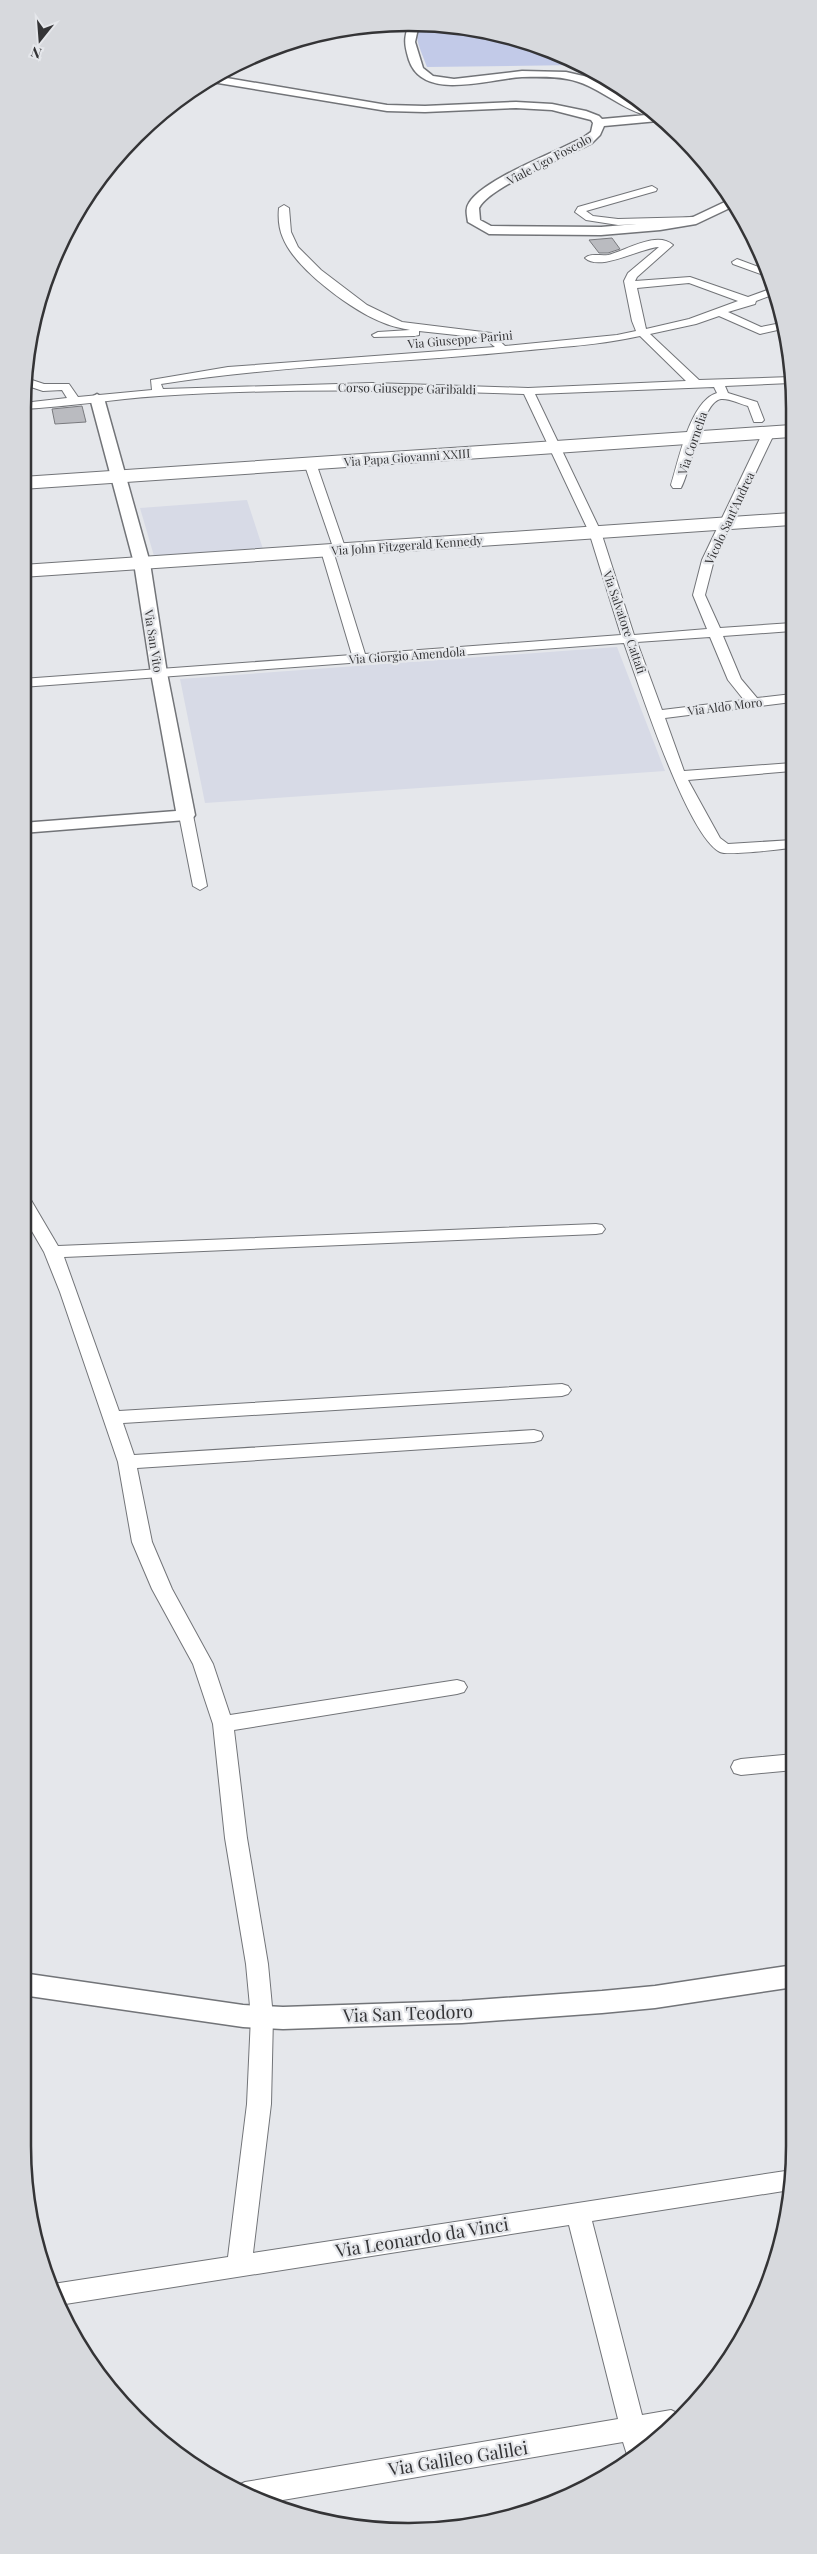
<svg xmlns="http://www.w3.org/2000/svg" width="817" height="2554" viewBox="0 0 817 2554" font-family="'Playfair Display',serif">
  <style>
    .built { fill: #d7dae6 }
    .green { fill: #c2cae8 }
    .building { fill: #babbc0; stroke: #797a7e }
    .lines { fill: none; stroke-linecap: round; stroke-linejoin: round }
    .minor-casing { stroke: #727478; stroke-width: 2 }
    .tertiary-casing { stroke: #727478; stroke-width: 3 }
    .primary-casing { stroke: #727478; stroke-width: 2 }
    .minor { fill: #fff; fill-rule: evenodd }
    .tertiary { fill: #fff; fill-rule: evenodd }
    .primary { fill: #fff; fill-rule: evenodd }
    .labels { text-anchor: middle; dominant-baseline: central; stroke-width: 4.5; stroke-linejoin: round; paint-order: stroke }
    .far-street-label { font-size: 12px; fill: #343436; stroke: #e5e7eb }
    .near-street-label { font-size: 18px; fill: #343436; stroke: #e5e7eb }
    .rim { fill: none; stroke: #343436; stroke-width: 2.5 }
  </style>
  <rect width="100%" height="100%" fill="#e5e7eb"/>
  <path class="built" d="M247,500l16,49 -109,7 -14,-48z
    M617,647l48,124 -460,32 -25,-124z"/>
  <path class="green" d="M419,24l65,6 94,35 -151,2c-4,-12 -15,-32 -8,-43z"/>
  <path class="building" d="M612,238l8,11 -12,4h-9l-10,-13z
    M82,406l4,16 -31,2 -3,-15z"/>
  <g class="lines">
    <defs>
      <path id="minor" d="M652,186l5,3 -1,2 -70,20 7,5 25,3 78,-2 4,1v4l-82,3 -32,-5 -11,-8 3,-5z
        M284,205l5,3 2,24 7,15 23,23 46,35 35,17 89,11 14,13 112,-11 19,-4 -4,-10 -8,-40 4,-8 31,-26c-19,1 -59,25 -74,11 5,-5 15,-2 23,-3 17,-4 49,-25 65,-10l-36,32 -2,4 55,-4 58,20 22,-8 2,6 -16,6 -1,3 -27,8 33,15 20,-4 1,6 -22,5 -41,-18 -23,8 -46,10 49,46 92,-3v6l-66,3 3,7 29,9 7,18 -2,2h-8l-6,-16c-8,-2 -19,-8 -27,-7 -20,3 -30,72 -40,89h-8l-2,-3c8,-25 19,-84 46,-92l-3,-6 -179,7 66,138 33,103 73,-6 -14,-34 9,-35 61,-128 6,-4 6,4 -61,128 -9,35 15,33 72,-5v8l-69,5 18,43 16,19 35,-4v8l-127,16 19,53 108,-8v8l-104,9 32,58 8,6 64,-4v8c-12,1 -64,8 -72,4 -33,-16 -82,-170 -96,-209l-602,44v-8l330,-24 -31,-104 6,-4 6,4 32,103 256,-19 -32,-103 -65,-138c-122,-4 -243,-6 -365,2 -46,3 -91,11 -137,13l1,-6 44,-5 -5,-8 -19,1 -18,-6 1,-7 18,6h25l9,13 74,-7 -1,-10 77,-13 267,-20 -11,-9 -65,-7v4l-4,1 -41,1 -2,-2 6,-3 32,-2c-8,-2 -17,-3 -26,-7 -30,-11 -89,-54 -101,-85 -4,-9 -5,-20 -4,-30zM689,283l49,18 -49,18 -43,10 -9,-41zM640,336l46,45 -158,7 -156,-5 -209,6 -2,-5c119,-19 240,-21 359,-33 40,-4 80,-6 120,-15zM710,637l18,43 16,20 -82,10 -25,-68z
        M737,259l27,10 2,7 -33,-12 -1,-2z
        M310,459l6,4 30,87 -2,3 -4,1 -6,-4 -30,-87z
        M186,811l7,4 14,71 -7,4 -7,-4 -14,-71z
        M22,1194l6,1 30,51 538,-22 6,1 3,4 -3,4 -6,1 -532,23 55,154 443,-27 6,2 3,4 -3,4 -6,2 -439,27 11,32 400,-25 7,2 2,4 -2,4 -7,2 -397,26 15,74 20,47 41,75 17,51 227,-35 7,2 3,5 -3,5 -7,2 -223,36 13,108 21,126 5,53 -2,87 -18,149 539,-83 -2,20 -198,31 50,194 29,-5 8,4 -21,22 -10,2 2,7 -21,16 -6,-19 -352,60 -37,-13 2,-3 9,-4 373,-63 -49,-194 -510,80 -9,-19 3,-2 175,-27 19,-153 4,-87 -5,-53 -21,-126 -12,-114 -20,-60 -41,-75 -20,-47 -14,-80 -58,-170 -16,-40 -22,-38z
        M794,1754v16l-53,5 -7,-2 -3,-6 3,-6 7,-2z"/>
      <path id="tertiary" d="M409,23l10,1 -4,18 8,26 10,8 21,3 68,-8 44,1 26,6 40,21 26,22 -54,5 -4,9 -8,8c-24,13 -102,43 -113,65l1,12 11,6 110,1 59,-5 33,-5 36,-17 5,6 -38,18 -36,6 -59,5 -112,-1 -21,-12c-1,-7 -3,-13 1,-19 14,-24 88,-51 115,-66l7,-5 2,-9 -2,-3 -39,-10 -36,-2 -91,4 -38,-1 -181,-30 9,-5 172,29 38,1 91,-4 36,2 34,7 13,5 3,3 44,-4c-28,-7 -49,-31 -79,-36 -14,-3 -31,-2 -45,-2 -33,2 -99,25 -113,-17 -5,-17 -5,-21 0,-37z
        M97,394l7,4 46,165 17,110 28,142 -3,4 -6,1 -164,13v-10l154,-12 -25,-138 -17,-110 -44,-165z
        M794,1965v22l-139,21 -53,5 -140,10 -179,6 -40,-2 -221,-32v-22l221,32 40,2 179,-6 140,-10 53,-5z"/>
      <path id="primary" d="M791,425v12l-769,52v-12z
        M791,513v12l-769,52v-12z"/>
    </defs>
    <use href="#minor" class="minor-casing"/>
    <use href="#tertiary" class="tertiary-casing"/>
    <use href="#primary" class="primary-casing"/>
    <use href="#minor" class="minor"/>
    <use href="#tertiary" class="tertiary"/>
    <use href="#primary" class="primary"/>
  </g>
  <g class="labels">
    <g class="far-street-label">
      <text transform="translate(549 159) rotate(-28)">Viale Ugo Foscolo</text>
      <text transform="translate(460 339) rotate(-5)">Via Giuseppe Parini</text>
      <text transform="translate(407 388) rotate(1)">Corso Giuseppe Garibaldi</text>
      <text transform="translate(692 443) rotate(-71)">Via Cornelia</text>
      <text transform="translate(407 457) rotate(-4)">Via Papa Giovanni XXIII</text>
      <text transform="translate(729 518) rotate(-65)">Vicolo Sant'Andrea</text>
      <text transform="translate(407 545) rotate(-4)">Via John Fitzgerald Kennedy</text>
      <text transform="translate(625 622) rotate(71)">Via Salvatore Cattafi</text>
      <text transform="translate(154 641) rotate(81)">Via San Vito</text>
      <text transform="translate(407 655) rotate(-4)">Via Giorgio Amendola</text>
      <text transform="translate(725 706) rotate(-7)">Via Aldo Moro</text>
    </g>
    <g class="near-street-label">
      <text transform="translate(408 2013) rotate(-2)">Via San Teodoro</text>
      <text transform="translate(422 2237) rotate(-9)">Via Leonardo da Vinci</text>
      <text transform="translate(458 2458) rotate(-9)">Via Galileo Galilei</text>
    </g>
  </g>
  <path d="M0 0H817V2554H0ZM408 31H409A377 377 0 0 1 786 408V2146A377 377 0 0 1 409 2523H408A377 377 0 0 1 31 2146V408A377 377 0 0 1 408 31Z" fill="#d7d9dd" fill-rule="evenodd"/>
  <path class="rim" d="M408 31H409A377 377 0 0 1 786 408V2146A377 377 0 0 1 409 2523H408A377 377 0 0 1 31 2146V408A377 377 0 0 1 408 31Z"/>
  <g transform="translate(40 40) rotate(197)" stroke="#e5e7eb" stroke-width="4" paint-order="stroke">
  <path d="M0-4L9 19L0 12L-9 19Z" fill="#343436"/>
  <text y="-8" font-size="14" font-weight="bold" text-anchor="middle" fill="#343436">N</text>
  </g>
</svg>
